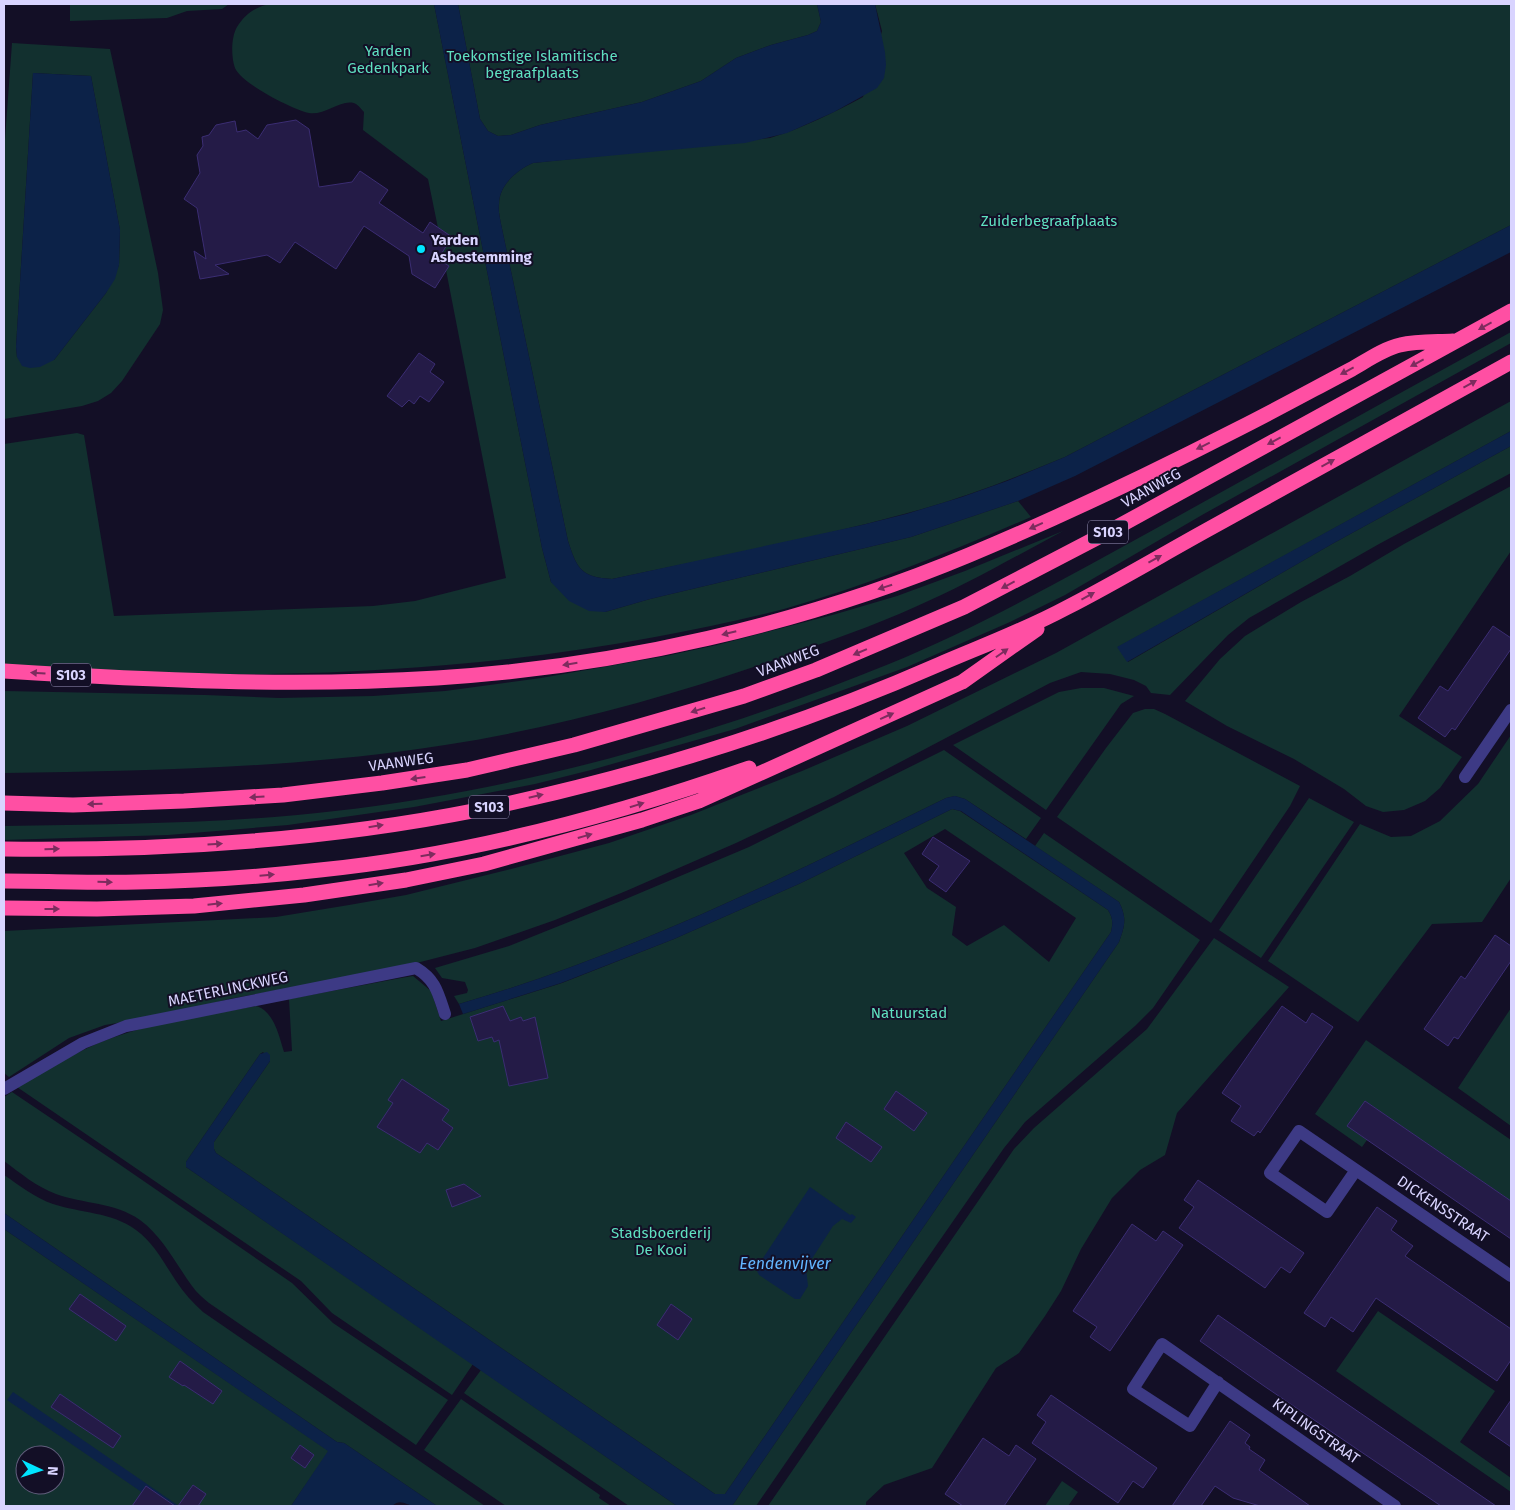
<svg xmlns="http://www.w3.org/2000/svg" width="1515" height="1510" viewBox="0 0 1515 1510" font-family="'Fira Sans',sans-serif">
  <style>
    .green { fill: #12302f; fill-rule: evenodd }
    .water { fill: #0c2248 }
    .building { fill: #241b47; stroke: #3b2d73 }
    .lines { fill: none; stroke-linecap: round; stroke-linejoin: round }
    .minor { stroke: #3d3a85; stroke-width: 12 }
    .highway { stroke: #ff4fa3; stroke-width: 15 }
    .oneway { fill: #7d2c5e }
    .poi-dot { fill: #00e5ff; stroke: #130f26; stroke-width: 2 }
    .labels { text-anchor: middle; dominant-baseline: central; stroke-width: 4; stroke-linejoin: round; paint-order: stroke }
    .shield { fill: #130f26; stroke: #9e99be; stroke-width: 1 }
    .shield-label { font-size: 14px; font-weight: bold; fill: #d9d4ff }
    .park-label { font-size: 15px; fill: #5fe0c0; stroke: #130f26 }
    .poi-label { font-size: 15px; font-weight: bold; fill: #d9d4ff; stroke: #130f26; text-anchor: start }
    .street-label { font-size: 15px; fill: #d9d4ff; stroke: #130f26 }
    .water-label { font-size: 16px; font-style: italic; fill: #62b6ff; stroke: #130f26 }
  </style>
  <rect width="100%" height="100%" fill="#130f26"/>
  <path class="green" d="M70,4h159l-7,5 -35,2 -20,7 -97,3z
    M270,4h164l108,544 9,34 54,30 45,-13 261,-62 107,-36 13,16c-81,35 -162,68 -247,92 -42,11 -86,20 -129,28 -128,24 -258,35 -388,37 -88,1 -175,-4 -263,-9v-221l73,-11 7,2 30,181 259,-10 42,-5 91,-23 -60,-308 3,-4 -11,-7 14,-22 -14,-9 -10,-49 -65,-49 1,-18c-2,-2 -5,-6 -8,-8 -13,-7 -31,12 -47,9 -17,-4 -67,-29 -74,-45 -4,-11 -4,-31 2,-41 8,-13 18,-20 33,-23z
    M458,4h359l4,18 -4,9 -9,4 -37,10 -35,13 -35,23 -59,21 -102,23 -29,10 -13,1 -10,-5 -8,-12z
    M875,4h636v221l-446,232c-53,22 -106,43 -161,57 -96,26 -195,44 -292,65 -31,-2 -35,-10 -44,-38l-67,-317c-1,-6 -3,-13 -2,-20 0,-19 18,-34 34,-41l237,-25c33,-10 63,-25 93,-41l19,-66z
    M12,43l98,6 48,224 5,37 -3,14 -38,57 -11,12 -13,8 -16,5 -78,13v-266zM33,73l58,3 29,154 -1,35 -13,28 -52,67 -37,-3 -1,-10z
    M1511,332v11l-309,172 -137,80 -55,27 -103,45 -172,62 -144,41 -56,14 -121,23 -126,18 -120,10 -164,5v-14c110,-2 221,-2 331,-15 191,-22 377,-75 554,-147 95,-39 185,-91 275,-140 115,-64 231,-128 347,-192z
    M1511,401v30l-393,216 10,15 204,-118 179,-98v27l-132,71 -130,74 -21,17 -58,60 -19,-2 -5,-7 -12,-6 -24,-6 -29,-2 -31,11 -216,114 -98,46 -110,48 -71,29 -80,28 -78,20 -168,31 -58,15 -66,11 -36,13 -60,39 -5,-4v-142l272,-14 73,-12 57,-10 109,-27 94,-25 82,-28 111,-44 105,-45 149,-73z
    M1511,486v65l-112,165 63,41 -22,31 -15,13 -21,9 -21,2 -17,-6 -22,-17 -50,-30 -67,-33 -42,-25 35,-42 25,-23 56,-34 49,-26 54,-32z
    M1063,531c-49,26 -97,54 -148,76 -42,19 -86,34 -129,49 -111,39 -225,71 -341,89 -146,23 -294,26 -441,28v-82l201,4 74,3 94,-2 72,-5 96,-13 125,-22 51,-11 119,-31 61,-18 68,-25z
    M1081,688h23l30,8 -13,8 -75,106 -93,-65 106,-53z
    M1145,709h9l11,5 135,72 -10,20 -79,117 -154,-106 49,-69 27,-35z
    M1511,735v143l-29,44 -50,2 -74,98 -90,-61 92,-137 31,13 20,-1 29,-15 38,-37z
    M944,750l97,68 -15,21 -61,-40 -10,-3 -9,2c-158,78 -317,157 -487,206l-5,-8 13,-3 1,-3 -3,-8 -23,-4 -7,-10 74,-22 112,-45 128,-54z
    M1309,798l45,24 -93,136 -42,-28z
    M952,809l8,2 148,99c5,8 5,13 3,22l-386,562h-10l-499,-341 -2,-4v-7l56,-81 -7,-9 -3,2 -74,108v5l287,197 -21,31 -120,-82 -31,-32 -284,-194c30,-17 59,-36 92,-48 46,-17 99,-24 147,-33 18,5 23,30 28,46l8,-1 -3,-52 112,-21 12,-2 18,15 10,30 121,-38 112,-44 127,-56zM945,829l131,89 -27,44 -45,-37 -37,21 -15,-11 4,-28 -29,-19 -23,-35z
    M1044,833l156,107 -47,68 -18,18 -110,96 -21,26 -151,217 -97,141h-24l387,-564c6,-17 8,-24 0,-40l-84,-56z
    M1214,938l75,49 -112,126 -12,42 -25,15 -28,28 -31,51 -20,42 -16,25 -26,37 -23,15 -64,100 -48,17 -18,17v4h-98l246,-357 20,-21 113,-99z
    M1511,1008v118l-53,-38z
    M1366,1040l145,100v61l-146,-100 -17,25 19,14 -5,7 -47,-33z
    M12,1092l104,70 176,121 41,40 115,77 -32,45 -207,-142c-6,-5 -12,-10 -17,-17 -16,-22 -29,-49 -52,-66 -25,-18 -57,-16 -84,-26 -19,-7 -36,-21 -52,-33v-64z
    M4,1175c15,10 31,23 49,29 27,9 59,8 83,26 18,13 28,33 40,51 8,12 17,22 27,31l282,194h-48l-93,-63 -7,-1 -333,-229z
    M4,1229l325,222 -38,55h-287zM25,1455h30v30h-30z
    M1378,1311l117,80 -35,51 51,36v14l-175,-121z
    M481,1370l196,136h-48l-165,-113z
    M461,1399l139,96 -1,3 12,8h-105l-82,-56z
    M1062,1481l16,11 -10,14h-23z"/>
  <path class="water" d="M434,4h24l22,115 8,12 10,5 13,-1 29,-10 102,-23 59,-21 35,-23 35,-13 37,-10 9,-4 4,-9 -4,-18h58l10,48 1,13 -2,13 -7,10 -43,24 -47,21 -42,10 -212,20c-16,7 -34,22 -34,41 -1,7 1,14 2,20l67,317c9,28 13,36 44,38l250,-54 44,-11 56,-17 45,-16 58,-24 446,-232v27l-436,224 -57,25 -107,36 -261,62 -45,13 -16,-1 -20,-10 -18,-19 -9,-34z
    M33,73l58,3 29,154 -1,35 -4,14 -9,14 -52,67 -14,7 -10,1 -8,-2 -5,-9 -1,-10z
    M1511,431v15l-179,98 -205,118 -10,-15z
    M955,796l10,3 154,103c8,16 6,23 0,40l-387,564h-55l-491,-339v-5l74,-108 7,-2 3,3v6l-56,81v7l2,4 499,341h10l386,-562c2,-9 2,-14 -3,-22l-147,-99 -9,-2 -151,74 -127,56 -113,44 -98,31 -4,-10c170,-49 329,-128 487,-206z
    M810,1187l40,28 2,-1 4,3 -5,6 -9,-4 -9,7 -27,42 2,18 -8,13h-5l-36,-24 -2,-4v-4z
    M4,1213l333,229 7,1 93,63c-7,0 -15,1 -22,0 -10,-1 -14,-8 -23,0h-101l37,-55 -324,-222z
    M13,1392l166,114h-17l-155,-106z"/>
  <path class="building" d="M296,120l13,9 10,58 33,-5 8,-11 28,19 -9,13 44,30 7,-11 22,15 -14,22 11,7 -14,22 -23,-14 -3,-18 -45,-30 -28,43 -41,-27 -15,21 -13,-8 -52,10 14,9 -29,5 -6,-28 12,8 -9,-51 -13,-9 16,-26 -3,-18 6,-9 -1,-9 7,-2 7,-10 19,-4 2,11 9,-2 12,9 9,-14z
    M419,353l16,11 -5,8 14,10 -15,20 -9,-6 -6,8 -5,-4 -7,7 -15,-11z
    M1493,626l18,12v11l-56,81 -3,-2 -7,9 -27,-19 22,-32 8,5z
    M933,837l37,24 -24,31 -17,-12 10,-14 -17,-12z
    M1495,935l16,11v15l-53,78 -4,-2 -6,9 -24,-17 37,-53 4,3z
    M503,1006l7,15 11,-4 2,4 12,-4 13,61 -39,8 -10,-46 -5,2 -2,-5 -14,4 -8,-24z
    M1282,1006l24,17 6,-10 21,14 -73,106 -2,-2 -4,5 -23,-15 10,-15 -19,-13z
    M402,1079l47,31 -7,10 11,8 -15,22 -11,-7 -7,10 -43,-26 16,-24 -5,-3z
    M896,1091l31,22 -13,18 -30,-22z
    M1365,1101l146,100v38l-164,-113z
    M846,1122l36,25 -11,15 -35,-24z
    M1198,1180l106,73 -14,20 -9,-6 -16,21 -86,-60 15,-21 -10,-7z
    M464,1184l17,12 -29,11 -6,-17z
    M1377,1207l20,14 -6,9 22,16 -8,10 106,73v31l-14,21 -121,-83 -23,34 -22,-15 -6,10 -21,-14z
    M1132,1224l24,17 7,-10 20,14 -73,106 -20,-14 7,-10 -24,-16z
    M80,1294l46,32 -10,15 -47,-32z
    M671,1304l21,15 -14,21 -21,-15z
    M1218,1315l78,54 200,137h-55l-177,-120 -64,-45z
    M180,1361l42,30 -9,13 -29,-19 -1,1 -14,-9z
    M60,1394l61,42 -8,12 -62,-41z
    M1051,1395l106,73 -14,20 -10,-7 -15,22 -86,-60 14,-21 -9,-7z
    M1511,1400v47l-22,-15z
    M1230,1421l20,14 -5,8 5,4 -1,2 16,11 -6,10 51,36h-50l-27,-8 -18,-12 -14,20h-29z
    M983,1438l26,18 7,-11 20,14 -32,47h-41l-18,-12z
    M300,1445l14,10 -9,13 -14,-10z
    M193,1485l13,9 -8,12h-20z
    M146,1486l29,20h-43z"/>
  <g class="lines">
    <path class="minor" d="M1465,777l46,-67
      M4,1089l79,-46 43,-17 290,-58c20,12 22,25 29,46
      M1356,1170l-29,42 -57,-39 29,-42 212,145
      M1218,1382l-28,44 -57,-37 29,-45 233,162"/>
    <path class="highway" d="M4,671c144,9 289,16 433,7 179,-11 367,-54 532,-123 91,-38 181,-81 269,-126 38,-19 76,-40 114,-60 14,-8 33,-21 48,-24 17,-4 36,-3 53,-4
      M4,803l69,2 111,-4 99,-6 99,-12 85,-13 107,-25 170,-49 72,-26 148,-63 146,-76 401,-220
      M4,849c159,2 318,-8 474,-39 159,-33 314,-81 462,-146 42,-18 85,-34 126,-56 47,-24 94,-52 141,-78 101,-56 203,-112 304,-168
      M4,881c44,0 89,2 133,1 61,-1 122,-5 183,-12 147,-15 290,-53 429,-102
      M4,908l93,1 97,-3 110,-11 102,-15 78,-16 158,-44 57,-19 263,-119 75,-53"/>
  </g>
  <defs><path id="oneway-solid" d="M-6-.8H1V-3.2L6.5 0L1 3.2V.8H-6Z" transform="scale(1.25)"/></defs>
  <g class="oneway">
    <use href="#oneway-solid" transform="translate(1485 326) rotate(151)"/>
    <use href="#oneway-solid" transform="translate(1417 363) rotate(152)"/>
    <use href="#oneway-solid" transform="translate(1347 371) rotate(152)"/>
    <use href="#oneway-solid" transform="translate(1470 384) rotate(-29)"/>
    <use href="#oneway-solid" transform="translate(1274 441) rotate(152)"/>
    <use href="#oneway-solid" transform="translate(1203 446) rotate(154)"/>
    <use href="#oneway-solid" transform="translate(1328 463) rotate(-29)"/>
    <use href="#oneway-solid" transform="translate(1036 526) rotate(156)"/>
    <use href="#oneway-solid" transform="translate(1155 559) rotate(-29)"/>
    <use href="#oneway-solid" transform="translate(1008 585) rotate(152)"/>
    <use href="#oneway-solid" transform="translate(885 587) rotate(162)"/>
    <use href="#oneway-solid" transform="translate(1088 596) rotate(-29)"/>
    <use href="#oneway-solid" transform="translate(729 633) rotate(166)"/>
    <use href="#oneway-solid" transform="translate(860 652) rotate(157)"/>
    <use href="#oneway-solid" transform="translate(1002 653) rotate(-35)"/>
    <use href="#oneway-solid" transform="translate(570 664) rotate(171)"/>
    <use href="#oneway-solid" transform="translate(38 673) rotate(-176)"/>
    <use href="#oneway-solid" transform="translate(698 710) rotate(163)"/>
    <use href="#oneway-solid" transform="translate(887 716) rotate(-24)"/>
    <use href="#oneway-solid" transform="translate(418 778) rotate(172)"/>
    <use href="#oneway-solid" transform="translate(536 796) rotate(-13)"/>
    <use href="#oneway-solid" transform="translate(257 797) rotate(176)"/>
    <use href="#oneway-solid" transform="translate(95 804) rotate(178)"/>
    <use href="#oneway-solid" transform="translate(637 805) rotate(-17)"/>
    <use href="#oneway-solid" transform="translate(376 826) rotate(-9)"/>
    <use href="#oneway-solid" transform="translate(585 836) rotate(-16)"/>
    <use href="#oneway-solid" transform="translate(215 844) rotate(-4)"/>
    <use href="#oneway-solid" transform="translate(52 849) rotate(-1)"/>
    <use href="#oneway-solid" transform="translate(428 855) rotate(-9)"/>
    <use href="#oneway-solid" transform="translate(267 875) rotate(-5)"/>
    <use href="#oneway-solid" transform="translate(105 882) rotate(1)"/>
    <use href="#oneway-solid" transform="translate(376 884) rotate(-9)"/>
    <use href="#oneway-solid" transform="translate(215 904) rotate(-6)"/>
    <use href="#oneway-solid" transform="translate(52 909)"/>
  </g>
  <circle class="poi-dot" cx="421" cy="249" r="5"/>
  <g class="labels">
    <g class="shield">
      <rect x="1088" y="520.5" width="40" height="23" rx="4"/>
      <rect x="51" y="663.5" width="40" height="23" rx="4"/>
      <rect x="469" y="795.5" width="40" height="23" rx="4"/>
    </g>
    <g class="shield-label">
      <text x="1108" y="532">S103</text>
      <text x="71" y="675">S103</text>
      <text x="489" y="807">S103</text>
    </g>
    <g class="park-label">
      <text x="388" y="51">Yarden<tspan x="388" dy="17">Gedenkpark</tspan></text>
      <text x="532" y="56">Toekomstige Islamitische<tspan x="532" dy="17">begraafplaats</tspan></text>
      <text x="1049" y="221">Zuiderbegraafplaats</text>
      <text x="909" y="1013">Natuurstad</text>
      <text x="661" y="1233">Stadsboerderij<tspan x="661" dy="17">De Kooi</tspan></text>
    </g>
    <g class="poi-label">
      <text x="431" y="240">Yarden<tspan x="431" dy="17">Asbestemming</tspan></text>
    </g>
    <g class="street-label">
      <text transform="translate(1151 488) rotate(-29)">VAANWEG</text>
      <text transform="translate(788 661) rotate(-21)">VAANWEG</text>
      <text transform="translate(401 762) rotate(-8)">VAANWEG</text>
      <text transform="translate(228 989) rotate(-12)">MAETERLINCKWEG</text>
      <text transform="translate(1443 1209) rotate(34)">DICKENSSTRAAT</text>
      <text transform="translate(1316 1431) rotate(35)">KIPLINGSTRAAT</text>
    </g>
    <g class="water-label">
      <text x="785" y="1263">Eendenvijver</text>
    </g>
  </g>
  <rect width="1515" height="1510" fill="none" stroke="#d9d4ff" stroke-width="10"/>
  <g transform="translate(40 1470) rotate(94)"><circle r="24" fill="#130f26" stroke="#625e7d"/>
  <path d="M0-4L9 19L0 12L-9 19Z" fill="#00e5ff"/>
  <text y="-8" font-size="14" font-weight="bold" text-anchor="middle" fill="#d9d4ff">N</text>
  </g>
</svg>
